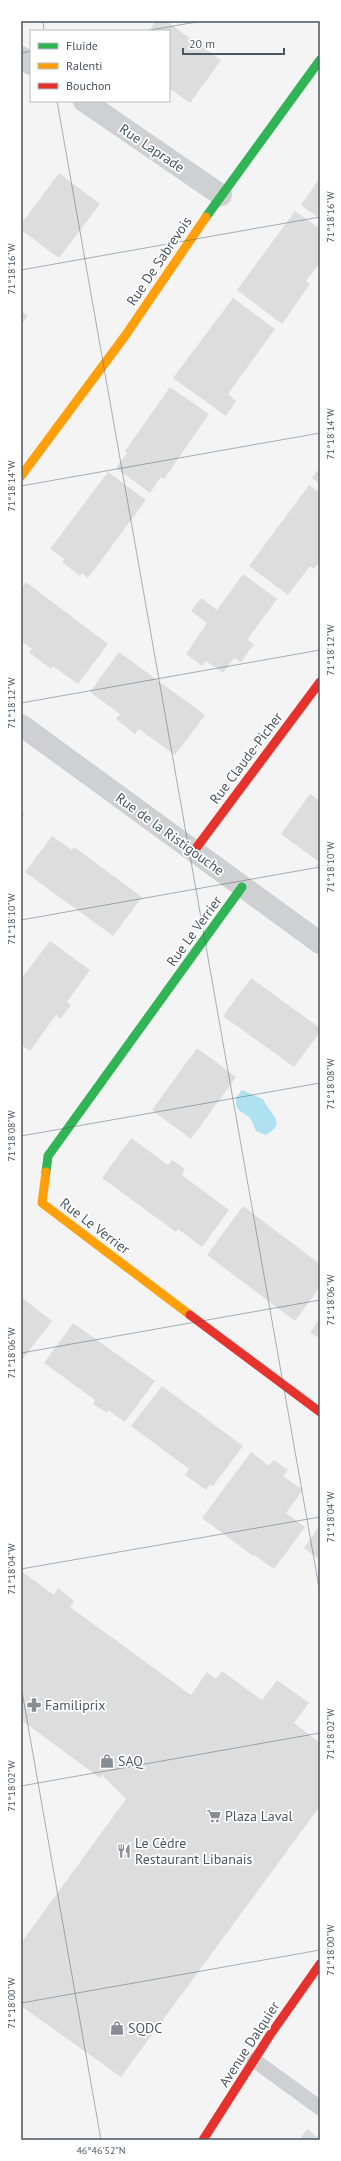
<svg xmlns="http://www.w3.org/2000/svg" width="341" height="2161" viewBox="0 0 341 2161" font-family="'PT Sans',sans-serif">
  <style>
    .water { fill: #aee2f0 }
    .building { fill: #ddddde }
    .lines { fill: none; stroke-linecap: round; stroke-linejoin: round }
    .lane { stroke: #ced0d2; stroke-width: 15 }
    .street { stroke: #ced0d2; stroke-width: 22 }
    .fast { stroke: #30b455; stroke-width: 9 }
    .slow { stroke: #ff9f0a; stroke-width: 9 }
    .jam { stroke: #e5322d; stroke-width: 9 }
    .ticks { fill: none; stroke: #4a5661; stroke-width: 1; stroke-opacity: 0.45 }
    .labels { text-anchor: middle; dominant-baseline: central; stroke-width: 3.5; stroke-linejoin: round; paint-order: stroke }
    .street-label { font-size: 14px; fill: #4a5661; stroke: #fff }
    .poi-label { font-size: 14px; fill: #4a5661; stroke: #fff; text-anchor: start }
    .neatline { fill: none; stroke: #4a5661; stroke-width: 1.5 }
    .ticks-label { font-size: 10px; text-anchor: middle; fill: #4a5661 }
  </style>
  <rect width="100%" height="100%" fill="#f4f4f4"/>
  <path class="water" d="M242,1090l21,9c7,16 25,23 3,36l-10,-4c-2,-4 -4,-11 -7,-14 -10,-8 -13,-4 -13,-19z"/>
  <path class="building" d="M156,21h10l55,39 -31,43 -21,-15v-57h-20z
    M59,173l41,31 -41,54 -38,-28v-6z
    M320,178v41l-19,-14z
    M295,211l25,18v34l-14,18 4,3 -28,40 -45,-34z
    M233,298l42,31 -47,65 8,7 -10,15 -53,-38z
    M21,311l7,5 -7,9z
    M170,387l39,27 -45,65 -3,-2 -11,16 -34,-25 11,-15 -2,-2z
    M320,467v17l-8,-6z
    M108,472l38,28 -58,78 -6,-5 -2,3 -18,-14 2,-3 -14,-10z
    M309,485l11,8v68l-6,8 -4,-3 -22,29 -39,-29z
    M243,574l34,25 -30,41 7,4 -13,18 -7,-4 -11,15 -17,-12 -4,5 -16,-12 21,-31 -16,-12 10,-13 16,12z
    M26,582l82,62 -30,40 -25,-18 -2,3 -22,-17 3,-3 -11,-8v-52z
    M119,652l86,63 -30,40 -36,-26 -4,5 -19,-15 4,-5 -30,-22z
    M310,794l10,7v68l-4,-3 3,-4 -38,-28z
    M21,810l4,3 -4,6z
    M52,836l20,14 2,-3 68,50 -29,39 -88,-64z
    M50,941l40,29 -23,32 4,3 -11,14 -4,-4 -26,36 -9,-6v-66z
    M251,978l69,50v4l-26,35 -71,-51z
    M197,1048l39,29 -45,62 -39,-29z
    M131,1138l37,27 4,-5 13,9 -3,6 47,35 -27,37 -24,-18 -2,3 -74,-54z
    M243,1206l77,58v23l-25,34 -88,-66z
    M21,1297l31,24 -30,39 -1,-1z
    M320,1319v20l-10,-7z
    M73,1323l82,58 -30,41 -17,-12 -1,3 -14,-9 2,-4 -51,-37z
    M162,1386l81,60 -30,40 -3,-2 -4,6 -21,-15 4,-6 -58,-43z
    M251,1452l18,14 5,-6 14,10 -5,6 20,14 -17,23 19,14 -31,42 -20,-14 -1,1 -51,-38z
    M320,1525v35l-16,-12z
    M21,1571l33,24 4,-7 16,13 -4,6 121,88 16,-23 9,7 6,-8 40,29 15,-20 32,23 -15,20 26,20v63l-199,271 -100,-71v-63l105,-144 -24,-24 -2,3 -79,-58z
    M307,2129l13,10v1h-21z"/>
  <g class="lines">
    <path class="lane" d="M254,2060l66,48"/>
    <path class="street" d="M21,57l10,7
      M84,101l137,94
      M21,725l299,218"/>
    <path class="fast" d="M206,217l114,-157
      M46,1172l2,-16 194,-269"/>
    <path class="slow" d="M21,476l104,-140 81,-119
      M46,1172l-4,31 148,112"/>
    <path class="jam" d="M194,851l126,-169
      M190,1315l130,97
      M203,2140l67,-105 50,-71"/>
  </g>
  <path class="ticks" d="M43,21l1,10M145,31l57,-10M21,53l10,-2M57,101l263,1492M21,270l299,-53M21,486l299,-53M21,703l299,-53M21,920l299,-53M21,1136l299,-53M21,1353l299,-53M21,1569l299,-52M21,1686l80,454M21,1786l299,-53M21,2003l299,-53"/>
  <defs>
    <symbol id="pharmacy-bare" viewBox="-9 -9 18 18"><path d="M-2-6h4v4h4v4h-4v4h-4v-4h-4v-4h4Z" fill="#868d94" stroke="#fff" stroke-width="2.5" paint-order="stroke"/></symbol>
    <symbol id="shop-bare" viewBox="-9 -9 18 18"><path d="M-5-2.5h2.3a2.7 3.5 0 0 1 5.4 0H5L5.5 6h-11ZM-1.5-2.5h3a1.5 2.3 0 0 0-3 0Z" fill="#868d94" stroke="#fff" stroke-width="2.5" paint-order="stroke"/></symbol>
    <symbol id="supermarket-bare" viewBox="-9 -9 18 18"><path d="M-6-5.5h2.5l.6 2H6L4.5 2H-2.5L-4.4-4H-6ZM-1.5 3.2a1.3 1.3 0 1 0 .1 0ZM3 3.2a1.3 1.3 0 1 0 .1 0Z" fill="#868d94" stroke="#fff" stroke-width="2.5" paint-order="stroke"/></symbol>
    <symbol id="restaurant-bare" viewBox="-9 -9 18 18"><path d="M-5-6h1v4h1v-4h1v4h1v-4h1v5L-1.5 .5V6h-2V.5L-5-1ZM5-6V6H3V1.5H1.5Q1.5-4 5-6Z" fill="#868d94" stroke="#fff" stroke-width="2.5" paint-order="stroke"/></symbol>
  </defs>
  <g fill-rule="evenodd">
    <use href="#pharmacy-bare" x="24" y="1695" width="20" height="20"/>
    <use href="#shop-bare" x="97" y="1751" width="20" height="20"/>
    <use href="#supermarket-bare" x="204" y="1806" width="20" height="20"/>
    <use href="#restaurant-bare" x="114" y="1841" width="20" height="20"/>
    <use href="#shop-bare" x="107" y="2018" width="20" height="20"/>
  </g>
  <g class="labels">
    <g class="street-label">
      <text transform="translate(152 148) rotate(34)">Rue Laprade</text>
      <text transform="translate(159 261) rotate(-56)">Rue De Sabrevois</text>
      <text transform="translate(246 758) rotate(-53)">Rue Claude-Picher</text>
      <text transform="translate(170 834) rotate(36)">Rue de la Ristigouche</text>
      <text transform="translate(194 931) rotate(-54)">Rue Le Verrier</text>
      <text transform="translate(95 1226) rotate(37)">Rue Le Verrier</text>
      <text transform="translate(249 2044) rotate(-57)">Avenue Dalquier</text>
    </g>
    <g class="poi-label">
      <text x="45" y="1705">Familiprix</text>
      <text x="118" y="1761">SAQ</text>
      <text x="225" y="1816">Plaza Laval</text>
      <text x="135" y="1843">Le Cèdre<tspan x="135" dy="16">Restaurant Libanais</tspan></text>
      <text x="128" y="2028">SQDC</text>
    </g>
  </g>
  <rect width="341" height="2161" fill="none" stroke="#ffffff" stroke-width="44"/>
  <rect x="30" y="30" width="140" height="72" fill="#ffffff" stroke="#b7bbc0"/>
  <rect x="38" y="43" width="20" height="6" fill="#30b455" stroke="#b7bbc0"/>
  <text x="66" y="50" font-size="12" fill="#4a5661">Fluide</text>
  <rect x="38" y="63" width="20" height="6" fill="#ff9f0a" stroke="#b7bbc0"/>
  <text x="66" y="70" font-size="12" fill="#4a5661">Ralenti</text>
  <rect x="38" y="83" width="20" height="6" fill="#e5322d" stroke="#b7bbc0"/>
  <text x="66" y="90" font-size="12" fill="#4a5661">Bouchon</text>
  <path d="M183 48v6h101v-6" fill="none" stroke="#4a5661" stroke-width="2"/>
  <text x="189" y="48" font-size="12" fill="#4a5661" stroke="#ffffff" stroke-width="3" paint-order="stroke">20 m</text>
  <rect x="22" y="22" width="297" height="2117" class="neatline"/>
  <g class="ticks-label">
    <text transform="translate(330 217) rotate(-90)" y="4">71°18'16"W</text>
    <text transform="translate(11 269) rotate(-90)" y="4">71°18'16"W</text>
    <text transform="translate(330 434) rotate(-90)" y="4">71°18'14"W</text>
    <text transform="translate(11 486) rotate(-90)" y="4">71°18'14"W</text>
    <text transform="translate(330 650) rotate(-90)" y="4">71°18'12"W</text>
    <text transform="translate(11 703) rotate(-90)" y="4">71°18'12"W</text>
    <text transform="translate(330 867) rotate(-90)" y="4">71°18'10"W</text>
    <text transform="translate(11 919) rotate(-90)" y="4">71°18'10"W</text>
    <text transform="translate(330 1084) rotate(-90)" y="4">71°18'08"W</text>
    <text transform="translate(11 1136) rotate(-90)" y="4">71°18'08"W</text>
    <text transform="translate(330 1300) rotate(-90)" y="4">71°18'06"W</text>
    <text transform="translate(11 1353) rotate(-90)" y="4">71°18'06"W</text>
    <text transform="translate(330 1517) rotate(-90)" y="4">71°18'04"W</text>
    <text transform="translate(11 1569) rotate(-90)" y="4">71°18'04"W</text>
    <text transform="translate(330 1734) rotate(-90)" y="4">71°18'02"W</text>
    <text transform="translate(11 1786) rotate(-90)" y="4">71°18'02"W</text>
    <text transform="translate(330 1950) rotate(-90)" y="4">71°18'00"W</text>
    <text transform="translate(11 2003) rotate(-90)" y="4">71°18'00"W</text>
    <text x="101" y="2154">46°46'52"N</text>
  </g>
</svg>
